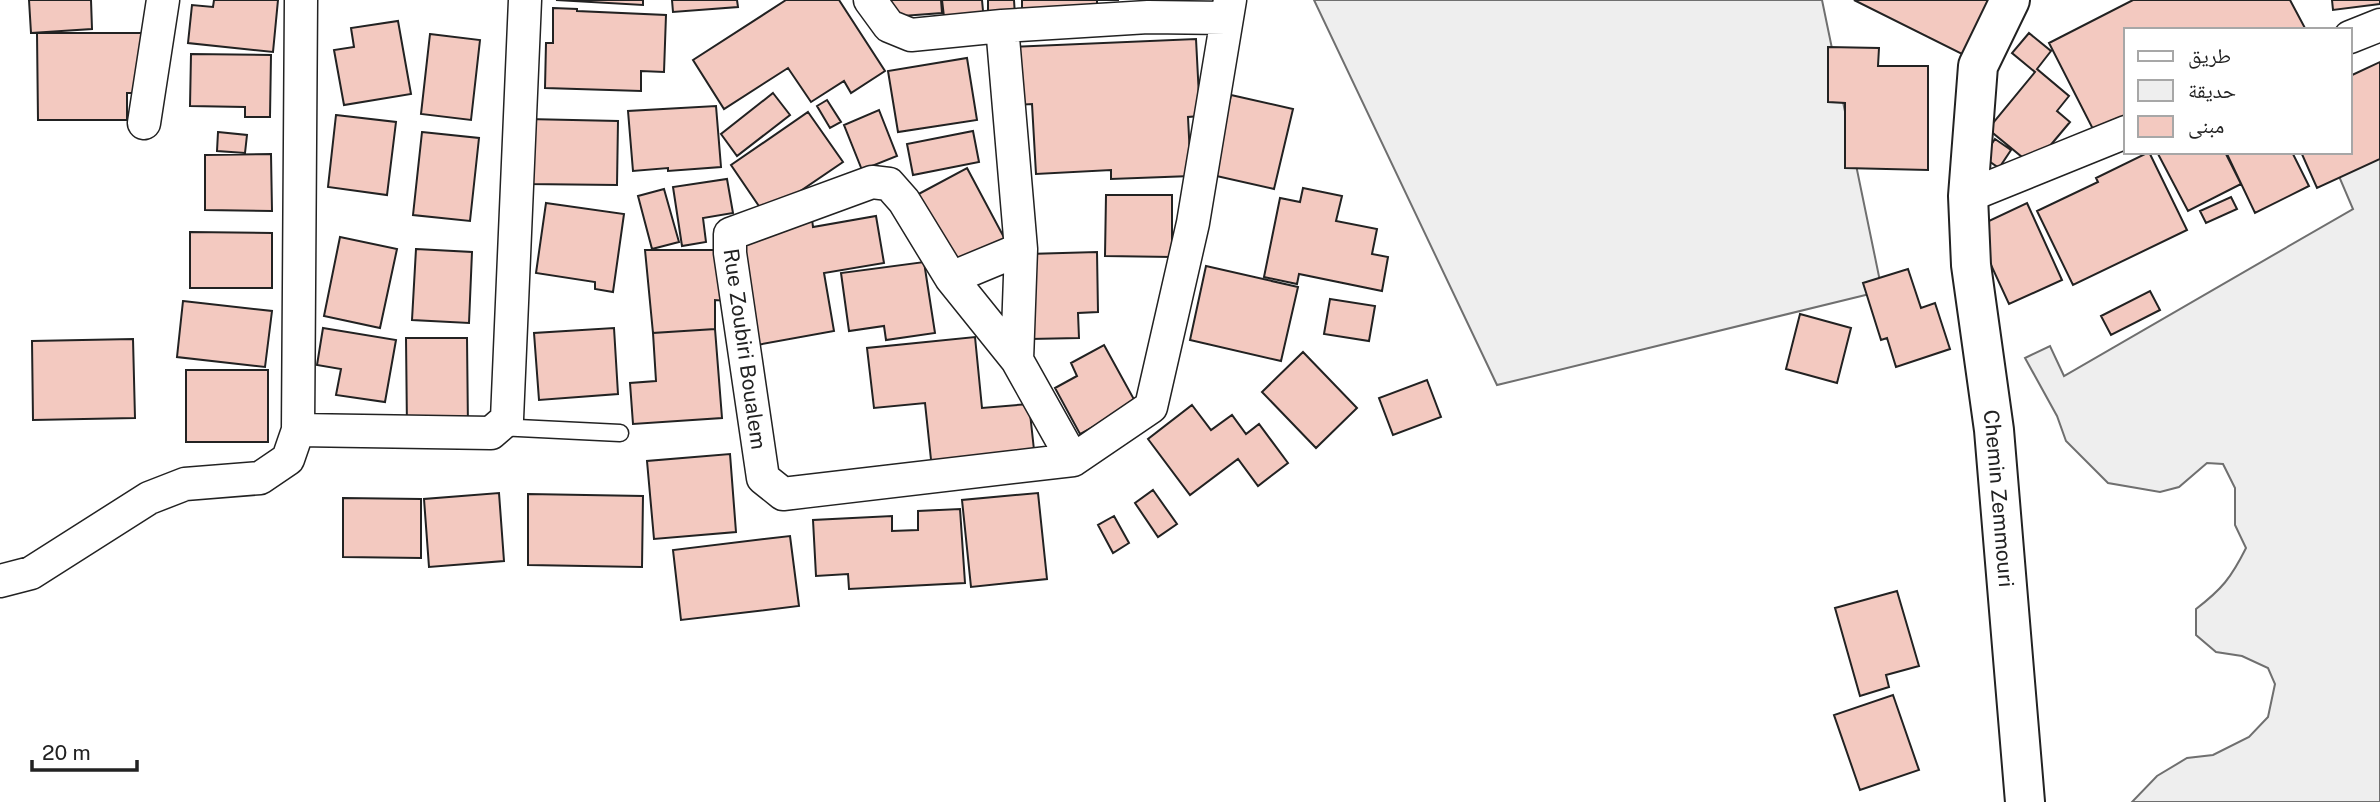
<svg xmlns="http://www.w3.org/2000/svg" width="2380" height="802" viewBox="0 0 2380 802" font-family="'Public Sans','Noto Naskh Arabic',sans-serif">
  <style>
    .green { fill: #eee; stroke: #6f6f6f; stroke-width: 2 }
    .building { fill: #f3c9c0; stroke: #222; stroke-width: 2 }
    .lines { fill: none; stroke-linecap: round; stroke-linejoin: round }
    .lane-casing { stroke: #222; stroke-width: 19 }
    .street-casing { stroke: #222; stroke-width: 35 }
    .secondary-casing { stroke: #222; stroke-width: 42 }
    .lane { stroke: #fff; stroke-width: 16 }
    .street { stroke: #fff; stroke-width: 32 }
    .secondary { stroke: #fff; stroke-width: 38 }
    .labels { text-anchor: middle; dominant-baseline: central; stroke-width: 5; stroke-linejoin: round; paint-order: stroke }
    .street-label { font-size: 21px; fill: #222; stroke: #fff }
  </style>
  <rect width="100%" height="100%" fill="#fff"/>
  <path class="green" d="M1314,0h508l60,291 -385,94z
    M2380,144v658h-248l25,-26 30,-18 26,-3 36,-18 19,-20 7,-33 -7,-16 -26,-12 -26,-4 -20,-17v-26c26,-20 35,-31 50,-61l-11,-23v-37l-12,-24 -16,-1 -28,24 -19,5 -52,-9 -42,-42 -9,-25 -32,-58 25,-12 14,30 289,-167 -18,-42z"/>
  <path class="building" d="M29,0h62l1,29 -61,4z
    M214,0h64l-5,52 -85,-9 4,-38 21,2z
    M556,0h87v5z
    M672,0h65l1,7 -65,5z
    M786,0h53l46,71 -34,22 -7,-12 -33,21 -23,-34 -64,41 -31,-49z
    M887,0h54l1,13 -53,4z
    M942,0h40l2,22 -39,3z
    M988,0h26l1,16 -27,1z
    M1022,0h97h-22v13l-75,-2z
    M1854,0h138l-28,55z
    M2133,0h157l16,30h-180v92l-29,15 -48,-94z
    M2332,0h48v4l-47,6z
    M553,8l24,1v2l89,4 -2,57 -23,-1v20l-96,-3 1,-45h7z
    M398,21l13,73 -67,11 -10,-55 20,-3 -3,-19z
    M37,33h109l1,60h-20v27h-89z
    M2029,33l22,18 -14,18 32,27 -12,15 13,11 -37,44 -45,-37 47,-57 -23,-19z
    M430,34l50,6 -9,80 -50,-6z
    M1196,39l4,77 -12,1 3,59 -80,3v-9l-75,4 -4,-70 -16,1 -3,-58z
    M1828,47l51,1 -1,18h50v104l-83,-2v-65l-17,-1z
    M191,54l80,1 -1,62h-25v-10l-55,-1z
    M967,58l10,62 -79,12 -10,-61z
    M2380,62v97l-63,29 -16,-36h49v-76z
    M773,93l17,22 -53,41 -16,-22z
    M1231,95l62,14 -19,80 -62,-14z
    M827,100l14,22 -11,6 -13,-22z
    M716,106l5,61 -53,4v-3l-35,3 -5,-60z
    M879,110l18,46 -35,14 -18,-45z
    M808,112l35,50 -78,53 -34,-50z
    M336,115l60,7 -9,73 -59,-8z
    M527,119l91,2 -1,64 -91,-1z
    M973,131l6,31 -66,13 -6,-31z
    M218,132l29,3 -2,18 -28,-2z
    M422,132l57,6 -9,83 -57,-6z
    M1995,139l16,11 -12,18 -16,-11z
    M2149,152l38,78 -114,55 -36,-74 61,-29 -2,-4z
    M2157,152h68l16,32 -53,27z
    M2226,152h66l17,34 -54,27z
    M271,154l1,57 -67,-1v-55z
    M967,168l40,75 -54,28 -40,-74z
    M727,179l6,34 -30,5 3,24 -24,4 -9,-59z
    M1303,188l39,8 -6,25 41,8 -5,25 16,3 -6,34 -83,-17 -2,10 -33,-7 16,-79 20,4z
    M664,189l15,53 -27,7 -14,-53z
    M1106,195h66v62l-67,-1z
    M2231,197l6,12 -31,14 -6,-12z
    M546,203l78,11 -11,78 -18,-3v-7l-59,-9z
    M2027,203l35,77 -53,24 -35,-76z
    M876,216l8,47 -60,10 10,58 -77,14 -16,-114 71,-12 1,8z
    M190,232l82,1v55h-82z
    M340,237l57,12 -17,79 -56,-12z
    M416,249l56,3 -3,71 -57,-3z
    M645,250h79l4,51 -13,-1v29l-62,4z
    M1097,252l1,60 -20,1 1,25 -49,1 -2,-85z
    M924,262l11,71 -49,7 -2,-14 -35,5 -8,-58z
    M1206,266l92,21 -17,74 -91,-21z
    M1908,269l13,39 14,-5 15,46 -54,18 -9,-29 -6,2 -18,-57z
    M2150,291l10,19 -49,25 -10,-19z
    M1330,299l45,7 -6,35 -45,-7z
    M183,301l89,10 -7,56 -88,-10z
    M1800,314l51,14 -14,55 -51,-14z
    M323,328l73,12 -11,62 -49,-7 5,-26 -24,-4z
    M614,328l4,66 -79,6 -5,-67z
    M715,329l7,89 -89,6 -3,-41 26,-2 -3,-48z
    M975,337l7,71 47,-4 6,55 -103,10 -7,-66 -51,5 -7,-60z
    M406,338h61l1,90 -61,1z
    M133,339l2,79 -102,2 -1,-79z
    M1104,345l32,58 -56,31 -25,-46 22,-12 -6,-13z
    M1303,352l54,56 -41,40 -54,-56z
    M186,370h82v72h-82z
    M1427,380l14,37 -48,18 -14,-37z
    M1192,405l19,25 21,-15 14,19 13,-10 29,39 -30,23 -20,-27 -48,36 -42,-56z
    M730,454l6,78 -82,7 -7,-78z
    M1153,490l24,34 -19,13 -23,-34z
    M499,493l5,68 -75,6 -5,-68z
    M1038,493l9,86 -76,8 -9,-87z
    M528,494l115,2 -1,71 -114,-2z
    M343,498l78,1v59l-78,-1z
    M960,509l5,74 -116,6 -1,-15 -32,2 -3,-56 79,-4v15l26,-1v-19z
    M1114,516l15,27 -16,10 -15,-28z
    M790,536l9,70 -118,14 -8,-70z
    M1897,591l22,75 -33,9 3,12 -29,9 -25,-88z
    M1893,695l26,75 -59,20 -26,-75z"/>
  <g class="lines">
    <defs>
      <path id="lane" d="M500,427l120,6"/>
      <path id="street" d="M870,0l19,26 22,9 91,-9 146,-9 78,1
        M1002,26l19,223 -4,111
        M2350,37l30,-12
        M144,123l19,-123
        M1968,196l158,-64
        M951,278l70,-29
        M298,430l193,3 16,-14 18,-419
        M1073,460l-290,34 -20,-16 -33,-225v-19l142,-52 17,2 15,17 47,77 66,82 56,100 78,-53 42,-184 37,-223
        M0,581l31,-8 118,-75 36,-14 75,-6 28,-19 10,-29 3,-430"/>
      <g id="secondary">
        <path id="s1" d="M2010,0l-32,66 -10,130 3,69 23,165 31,372"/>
      </g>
    </defs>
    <use href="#lane" class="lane-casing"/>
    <use href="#street" class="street-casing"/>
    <use href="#secondary" class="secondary-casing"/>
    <use href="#lane" class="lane"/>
    <use href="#street" class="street"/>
    <use href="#secondary" class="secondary"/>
  </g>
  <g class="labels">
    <g class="street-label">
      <text transform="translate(745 349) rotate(82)">Rue Zoubiri Boualem</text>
      <text stroke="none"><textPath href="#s1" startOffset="508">Chemin Zemmouri</textPath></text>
    </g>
  </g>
  <rect x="2124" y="28" width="228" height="126" fill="#ffffff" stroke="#a7a7a7" stroke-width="2"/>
  <rect x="2138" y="51" width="35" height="10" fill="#ffffff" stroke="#a7a7a7" stroke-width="2"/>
  <text x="2188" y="63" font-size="21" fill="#222222">طريق</text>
  <rect x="2138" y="80" width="35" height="21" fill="#eeeeee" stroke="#a7a7a7" stroke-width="2"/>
  <text x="2188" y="98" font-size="21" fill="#222222">حديقة</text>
  <rect x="2138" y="116" width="35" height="21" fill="#f3c9c0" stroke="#a7a7a7" stroke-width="2"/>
  <text x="2188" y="133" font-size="21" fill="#222222">مبنى</text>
  <path d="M32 760v10h105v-10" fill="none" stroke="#222222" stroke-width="3.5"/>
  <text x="42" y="760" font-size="21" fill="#222222" stroke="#ffffff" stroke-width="5" paint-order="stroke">20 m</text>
</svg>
